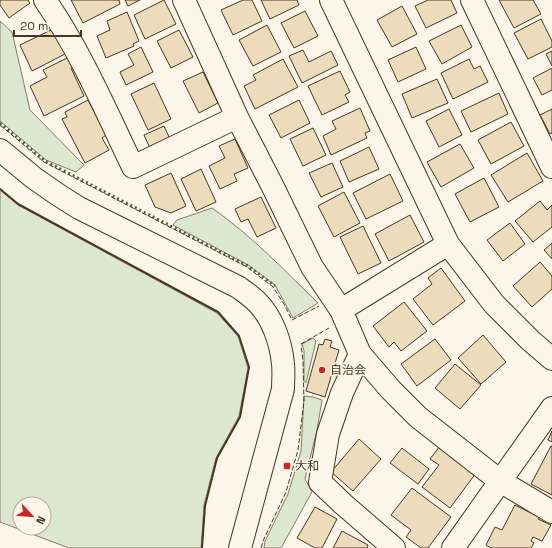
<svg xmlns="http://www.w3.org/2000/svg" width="552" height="548" viewBox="0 0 552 548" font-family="'Space Grotesk','Noto Sans JP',sans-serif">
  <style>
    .green { fill: #dce7d0; stroke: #887966; fill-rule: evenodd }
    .building { fill: #ecdcbc; stroke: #4a3520 }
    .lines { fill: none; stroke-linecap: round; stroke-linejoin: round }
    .minor-casing { stroke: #4a3520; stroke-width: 24 }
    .minor { stroke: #fbf6e9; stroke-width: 22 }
    .hedge { stroke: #436837; stroke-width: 3; stroke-dasharray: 2 3; stroke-linecap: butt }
    .fence { stroke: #4a3520; stroke-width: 1; stroke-dasharray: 5 2; stroke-linecap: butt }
    .wall { stroke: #4a3520; stroke-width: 2 }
    .poi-dot { fill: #c62828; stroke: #fbf6e9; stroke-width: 1.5 }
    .labels { text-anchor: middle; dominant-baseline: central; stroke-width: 3; stroke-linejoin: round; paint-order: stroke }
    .poi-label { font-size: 12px; fill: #4a3520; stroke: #fbf6e9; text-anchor: start }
  </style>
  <rect width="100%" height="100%" fill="#fbf6e9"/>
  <path class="green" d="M0,21l12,11 18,78 54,55 -8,7 -30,-12 -46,-39z
    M0,190l18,15 199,108 21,23 10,32 -9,48 -23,42 -12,47 -3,43h-132l-69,-26zM20,504h24v24h-24z
    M212,208c39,27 72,62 106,95l-25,15 -18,-33 -27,-20 -75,-40 4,-5z
    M313,338l3,3 -10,42 -2,-2v-30l-2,-7z
    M304,396l9,1 9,3 -5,30 -12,49 7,13 -31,56h-17l1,-7 23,-47 13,-43z"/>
  <path class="building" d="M0,0h28l2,3 -21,15 -9,-13z
    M71,0h48l1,4 -37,19z
    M125,0h15l-12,6z
    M164,0l12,24 -31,15 -11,-24z
    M243,0h9l10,21 -29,14 -12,-25z
    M261,0h36l2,5 -29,14z
    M428,0h23l6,13 -31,15 -11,-22z
    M499,0h34l8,14 -27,14z
    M402,6l15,28 -25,13 -15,-27z
    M305,11l13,25 -24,12 -13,-25z
    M127,12l12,29 -6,3 1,2 -28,12 -9,-22 13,-6 -3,-9z
    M541,19l11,22v6l-24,12 -14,-26z
    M267,25l14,27 -28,14 -14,-26z
    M461,25l11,22 -30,17 -13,-23z
    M55,28l12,25 -35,18 -12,-26z
    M179,30l14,27 -22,11 -14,-27z
    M141,47l12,25 -27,13 -6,-13 14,-7 -6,-11z
    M416,47l10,22 -28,13 -10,-22z
    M303,50l6,12 22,-11 7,14 -36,18 -13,-27z
    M552,51v15l-6,-12z
    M71,56l5,10 -5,2 13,28 -40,20 -14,-30 17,-9 -4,-7z
    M283,59l15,28 -43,22 -11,-23 12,-6 -3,-5z
    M469,59l5,10 6,-3 8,16 -35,17 -12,-26z
    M552,68v22l-10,5 -9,-17z
    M340,71l10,21 -5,3 4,7 -27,13 -14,-29z
    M203,72l15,31 -19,10 -16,-32z
    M437,79l11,24 -36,15 -10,-24z
    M154,83l17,36 -23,11 -17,-36z
    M499,93l9,21 -37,18 -10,-21z
    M88,100l18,35 -4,3 7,12 -24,13 -23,-44 5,-2 -2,-5z
    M299,100l11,23 -29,15 -12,-23z
    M360,108l10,23 -5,2 2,5 -36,17 -8,-19 13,-7 -4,-8z
    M449,109l13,26 -23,12 -13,-26z
    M552,109v24l-2,1 -10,-19z
    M511,122l13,24 -33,18 -13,-24z
    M164,126l6,13 -20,9 -6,-13z
    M313,128l13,27 -23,11 -13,-27z
    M235,139l13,29 -14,6 3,7 -17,8 -11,-23 16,-8 -6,-12z
    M460,144l14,24 -33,19 -14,-25z
    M369,147l10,22 -30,13 -9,-21z
    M527,153l16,28 -35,21 -17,-27z
    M332,163l11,24 -22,10 -12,-24z
    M201,169l15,33 -20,9 -15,-32z
    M171,173l15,33 -15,7 -16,-6 -10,-22z
    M390,174l13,27 -37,18 -13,-26z
    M484,178l15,29 -29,15 -15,-28z
    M344,192l16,31 -26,14 -16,-31z
    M261,197l15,31 -19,9 -9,-18 -7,3 -6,-13z
    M540,201l7,9 5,-5v22l-19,15 -18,-21z
    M410,215l14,27 -35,19 -14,-27z
    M510,223l15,21 -22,17 -16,-21z
    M363,226l18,37 -23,11 -18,-37z
    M552,243v16l-8,-9z
    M540,262l12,14v13l-20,18 -19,-21z
    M441,268l24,33 -32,24 -20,-26 19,-15 -4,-6z
    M404,302l23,29 -26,20 -7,-9 -5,5 -16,-21z
    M483,335l23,27 -25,22 -23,-26z
    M325,339l7,2 -2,6 9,3 -14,47 -19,-6 13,-47 4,1z
    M435,339l16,21 -34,26 -16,-22z
    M455,364l26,21 -21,24 -25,-21z
    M552,431v11l-4,-2z
    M359,439l22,20 -28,32 -22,-19z
    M440,446l36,27 -26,35 -28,-21 17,-22 -9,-6z
    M551,446h1v49l-21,-11z
    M402,448l27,21 -11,15 -28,-21z
    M412,488l39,29 -23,31h-7l-15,-11 5,-7 -20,-15z
    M515,505l24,12 -1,2 13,6 -9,16 -9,-4 -2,4 3,2 -3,5h-40l-5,-3 9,-18 7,3z
    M315,507l22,12 -15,29h-7l-18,-10z
    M342,531l26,14 -1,3h-34z"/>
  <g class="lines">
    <defs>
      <path id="minor" d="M45,0c36,52 61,111 88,167l104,-50
        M184,0l53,117 35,68 40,82 29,43 19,44 31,36 27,27 82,64 52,31
        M331,0l117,244 46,60 37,37 21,18
        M472,0l80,167
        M0,150l34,28 23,16 22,14 159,79c7,5 13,9 19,15 16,16 24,41 26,62 1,8 0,17 0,25l-43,159
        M341,310l107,-66
        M360,354l-18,39 -14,41 -8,48 23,22 51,44
        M453,548l99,-140"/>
    </defs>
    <use href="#minor" class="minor-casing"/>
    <use href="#minor" class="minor"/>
    <path class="hedge" d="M0,123l45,38 203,105 27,20"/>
    <path class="fence" d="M0,125l44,37 203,105 26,20 11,17 8,16 27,-14
      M301,344l28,-16
      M261,548l2,-7 23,-49 12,-42 6,-49 -1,-40 -2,-16"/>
    <path class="wall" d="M0,189l18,15 200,108 21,24 10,31 -9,50 -23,41 -12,48 -3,42"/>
  </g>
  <g class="poi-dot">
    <circle cx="322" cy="370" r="4"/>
    <rect x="283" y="462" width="8" height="8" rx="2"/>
  </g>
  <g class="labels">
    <g class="poi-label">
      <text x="330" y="370">自治会</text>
      <text x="295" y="466">大和</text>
    </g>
  </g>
  <g transform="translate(32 516) rotate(116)"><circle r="19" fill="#fbf6e9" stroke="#b4a999"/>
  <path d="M0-3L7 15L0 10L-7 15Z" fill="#c62828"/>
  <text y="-6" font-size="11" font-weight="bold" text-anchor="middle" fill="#4a3520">N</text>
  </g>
  <path d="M14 30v6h67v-6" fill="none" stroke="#4a3520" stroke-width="2"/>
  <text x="20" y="30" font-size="12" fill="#4a3520" stroke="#fbf6e9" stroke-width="3" paint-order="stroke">20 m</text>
</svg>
